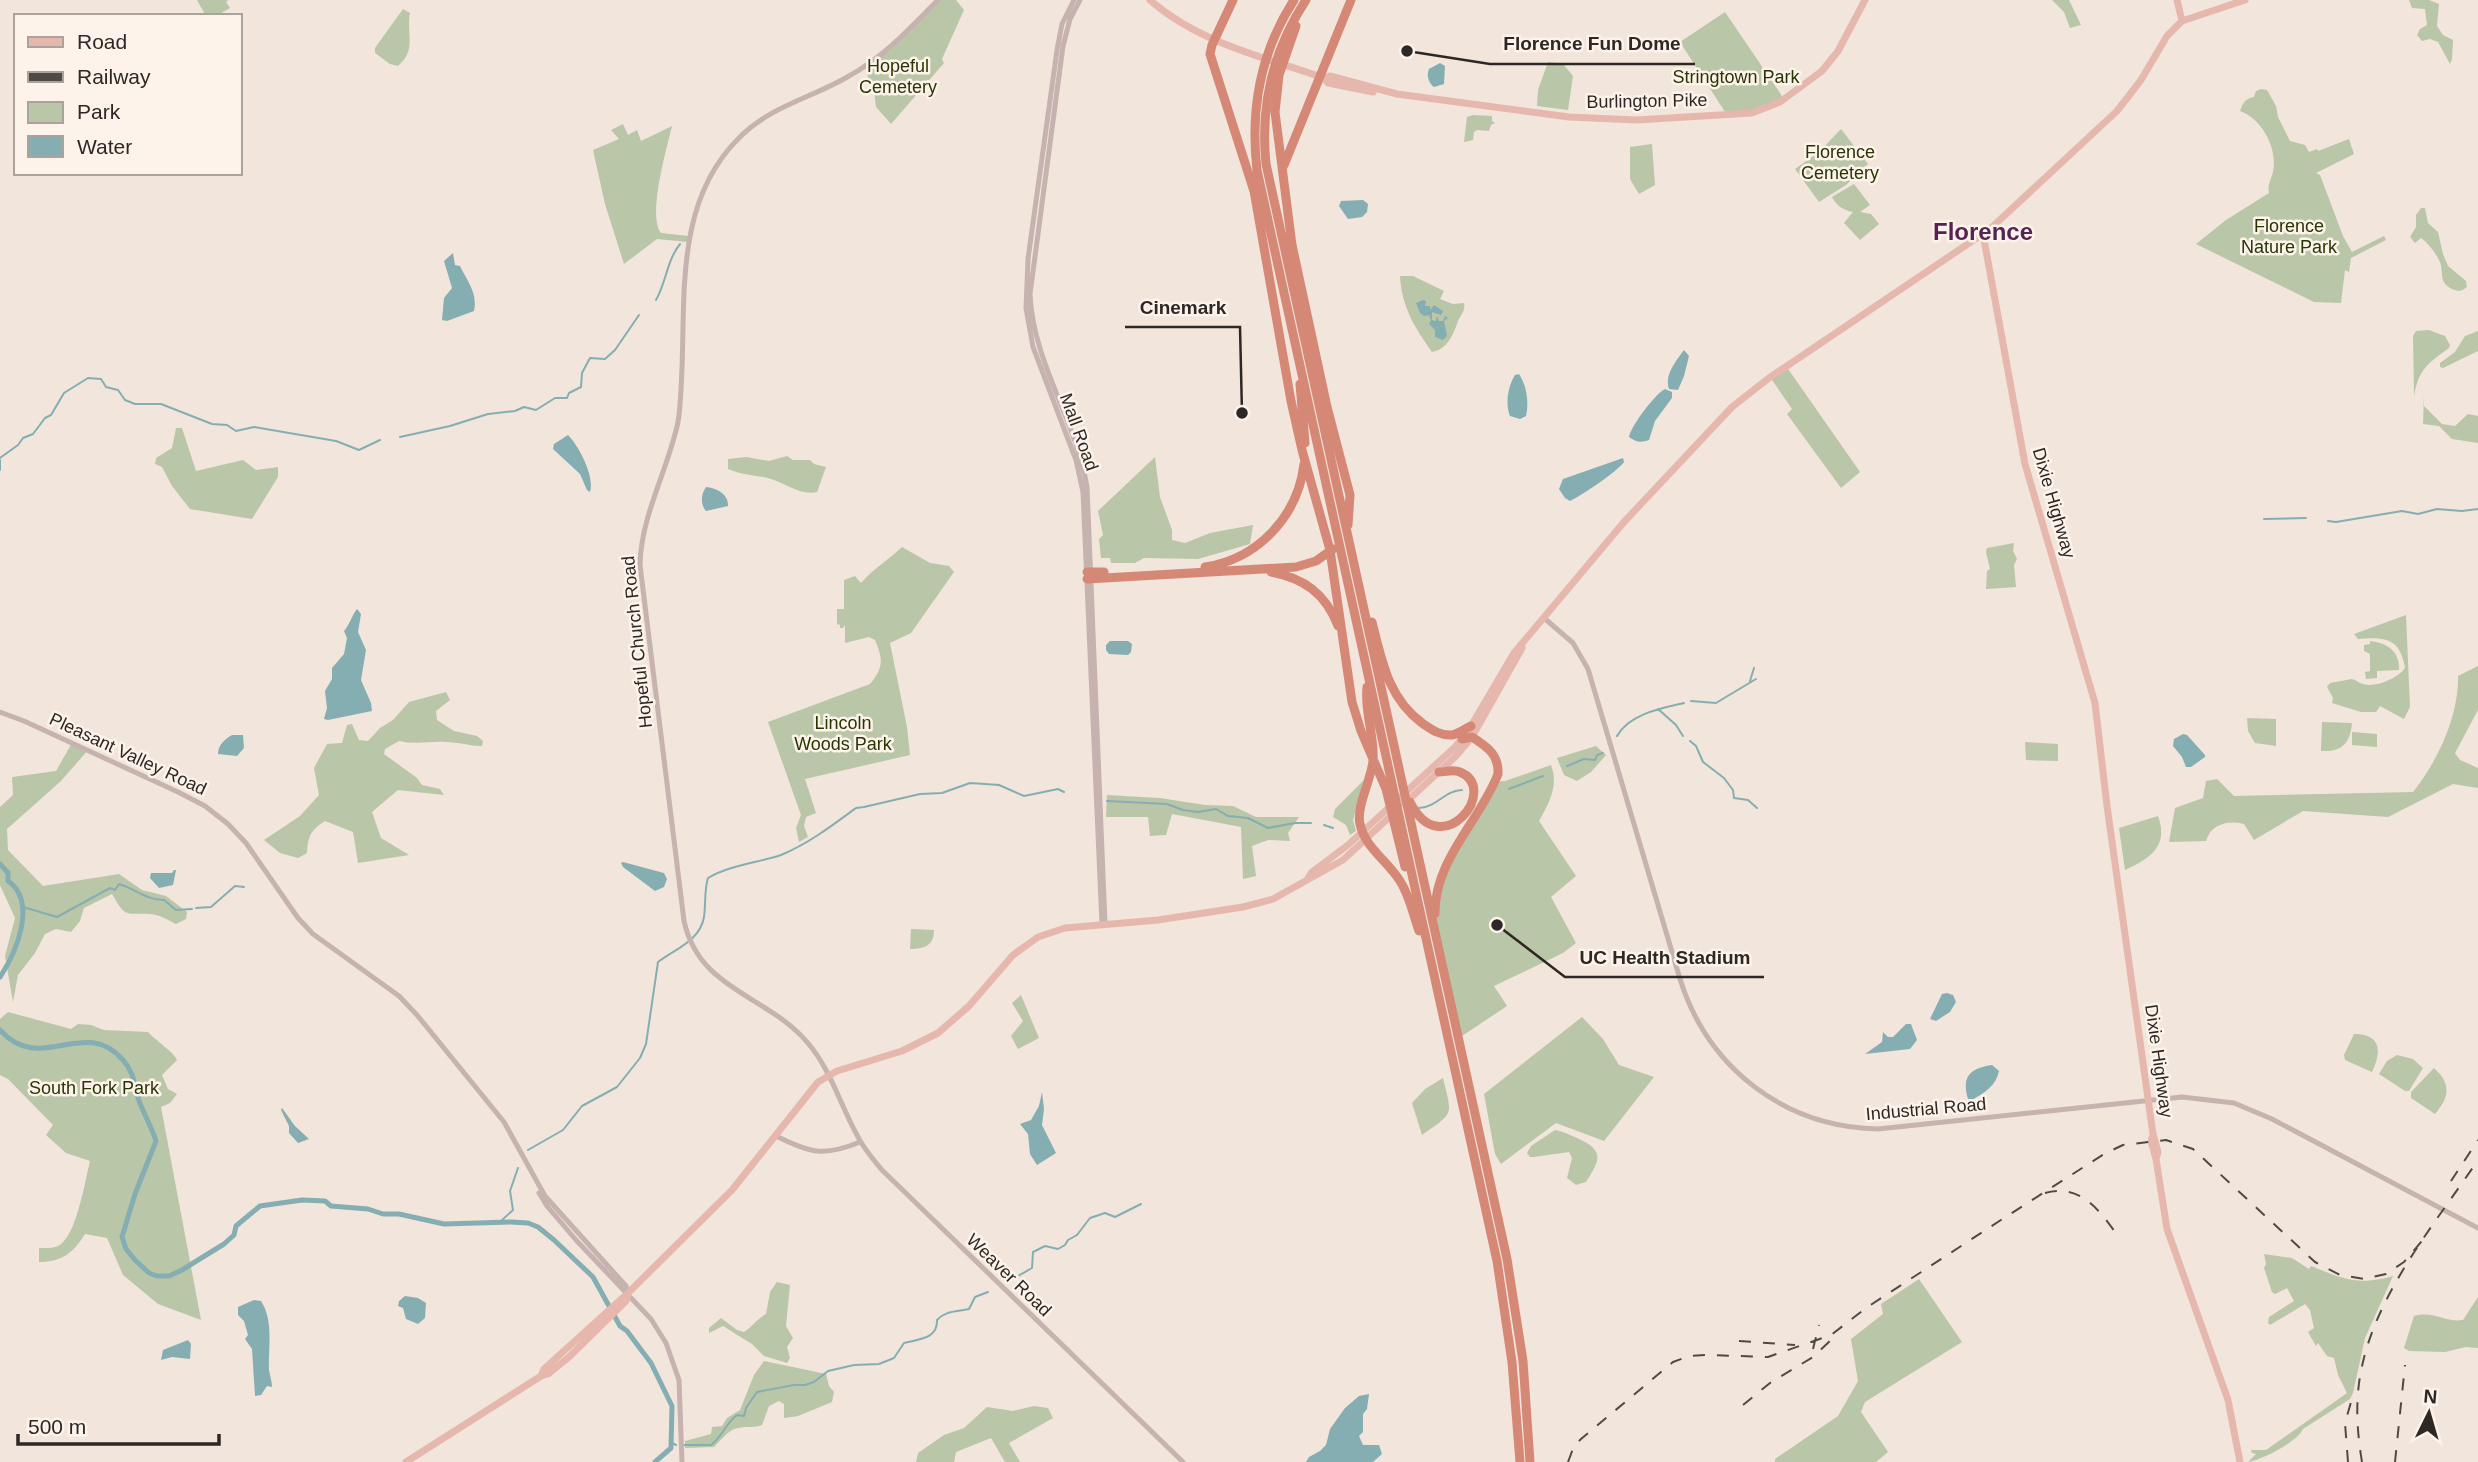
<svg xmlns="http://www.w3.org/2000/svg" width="2478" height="1462" viewBox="0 0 2478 1462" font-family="Arial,sans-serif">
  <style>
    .green { fill: #bac6a8 }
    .water { fill: #85aeb2 }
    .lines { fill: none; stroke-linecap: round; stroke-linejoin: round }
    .stream { stroke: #85aeb2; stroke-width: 2 }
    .river { stroke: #85aeb2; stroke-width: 5 }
    .secondary { stroke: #c6b2ae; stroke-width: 5 }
    .primary { stroke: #e6b8ad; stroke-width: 7 }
    .motorway { stroke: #d68877; stroke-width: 9 }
    .rail { stroke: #504a45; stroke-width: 2; stroke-dasharray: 12 12; stroke-linecap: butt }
    .labels { text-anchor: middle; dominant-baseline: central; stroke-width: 5; stroke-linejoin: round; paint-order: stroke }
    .park-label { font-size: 18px; fill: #283604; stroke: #fdf3eb }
    .street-label { font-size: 18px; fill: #2d2825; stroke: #fdf3eb }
    .district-label { font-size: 24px; font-weight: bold; fill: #572352; stroke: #fdf3eb }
    .leader { fill: none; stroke: #2d2825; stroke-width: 2.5 }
    .callout-dot { fill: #2d2825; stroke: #fdf3eb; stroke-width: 2.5 }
    .callout-label { font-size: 19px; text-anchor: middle; font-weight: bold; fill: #2d2825; stroke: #fdf3eb; stroke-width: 5; stroke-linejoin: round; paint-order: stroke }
  </style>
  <rect width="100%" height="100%" fill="#f2e5db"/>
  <path class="green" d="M197,0h31l-2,2 4,6 -14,8h-10z
    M938,0h18l8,10 -22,49 2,4 -53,61 -15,-17 -3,-23h-6l1,-8 -3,-9z
    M2052,0h17l12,25 -11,3 -6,-16z
    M2409,0h20l10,4 -2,22 6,9 10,5 -1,19 -2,5 -12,-22 -8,-3 -8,2 -5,-6 3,-6 7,-4 -2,-16 -13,-1z
    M403,9l7,4c-4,22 7,37 -12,53l-8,-2 -15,-11v-5z
    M1725,12l59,87 -13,8 -44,8 -47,-73z
    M1548,62l15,2 10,12 -5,34 -31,-4 1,-16z
    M2261,89l6,1 9,16 2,11 12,24 15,4 4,7 8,-3 1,2 31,-12 5,15 -38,19 4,2 23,61 9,16 32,-16 2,4 -35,18 -2,14 -4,-2 -4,33 -27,-1 -118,-58 30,-24 43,-27c-2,-8 2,-13 4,-21 5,-24 -11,-53 -33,-61 3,-9 5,-12 14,-14l2,-6z
    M1473,115l19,1v5l3,2 -4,2 -2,6 -12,-1 -3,2 -1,8 -9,2 3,-25z
    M623,124l5,11 9,-5 4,11 31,-15c-5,22 -25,90 -11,107l28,3 -1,6 -31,-3 -33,25 -19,-60 -12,-54 26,-11 -8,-9z
    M1841,129l27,35 -22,21 -27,17 -24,-33 24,-17z
    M1652,144l3,41 -16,9 -9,-15v-32z
    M1854,184l16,21 -10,7 11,2 8,10 -19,16 -16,-17 9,-11c-10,-2 -16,-6 -21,-15z
    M2421,208h4l3,15 10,9 5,22 5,12 18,15 1,6c-5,4 -8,5 -15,2 -15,-8 -7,-17 -13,-29 -4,-8 -11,-17 -18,-22l-6,5 -5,-6 6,-10v-12z
    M1400,276h13l31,15 -4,8 13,5 11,-1c2,9 -5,13 -7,21 -5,13 -10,25 -25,28 -18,-26 -30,-44 -32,-76z
    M2429,330l16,6 5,9 -1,3c-22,16 -30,21 -35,48l-1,-60 3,-5z
    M2478,331v20l-35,17 -3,-1v-4l15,-11 10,-16z
    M1786,366l74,106 -19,16 -54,-74 5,-5 -22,-32z
    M2424,395v11l18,18 13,2 13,-12 10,2v27l-26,-4 -13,-13 -16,-2z
    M176,428h6l14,43 47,-11 13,10 22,-3v10l-26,42 -62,-10 -18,-23 -10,-19 -7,-3 1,-6 16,-10z
    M787,456l6,4h17l4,4 12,3 -9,25c-17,4 -33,-10 -49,-14 -14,-3 -26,-3 -40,-9v-10l18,-2 23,4z
    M1155,457l5,40 12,33v10l13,3 25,-10 43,-8 -3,19 -52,15 -54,-1 -9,5h-24l-1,-5h-9l-2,-19 4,-4 -5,-24z
    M2014,543l-1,8 4,8 -3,6 2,22 -30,2 1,-18 3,-2 -4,-17 1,-4z
    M902,547l28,16 19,3 5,6 -43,61 -21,10 17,84 3,28 -105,24 11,34 -10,4 -2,9 4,11 -9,5 -3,-14 5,-13 -33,-93 102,-38c14,-17 13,-25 5,-44l-6,-3 -24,6v-18l-2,3h-3v-3l-3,-1v-15h7v-29l11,-4 6,7c12,-14 27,-23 41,-36z
    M2406,615l4,92 -6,12 -24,-13 -4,6h-15l-29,-9 1,-5 -6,-11 3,-4 22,-4c4,1 7,4 11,5 13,4 35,-6 42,-16 -5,-30 -19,-31 -47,-29l-4,-5z
    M2370,641c17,2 30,10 29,29l-22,1v7l-11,1 -1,-7 5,-1v-17l-6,-3v-6l6,-1z
    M2478,666v44l-23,43 5,7 18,8v20l-25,-4 -65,33 -85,-6 -49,29 -10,-16c-16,-4 -33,0 -38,17l-37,1 6,-34 28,-10 3,-17 11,-2 17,17 179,-4c25,-31 46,-77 45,-116z
    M446,692l4,8 -14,11 1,9 17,11 23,5 6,5 -1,5c-12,0 -24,-4 -36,-4 -16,-1 -31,3 -47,-1l-14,8 -1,5 33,24 5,7 18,4 4,6 -46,-5 -26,22 9,26 28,17 -51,8 -5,-31 -28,-11c-14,9 -17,15 -18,32l-9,5 -18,-5 -16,-13 36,-24 19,-21 -5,-27 13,-24 15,-1 5,-18 5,-1 7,16 9,1 12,-13 13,-8 16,-18z
    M2247,718l29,1v27l-21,-3 -7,-12z
    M2322,722l30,1c-2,21 -10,29 -31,28z
    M2352,732l25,2v13l-25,-2z
    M2025,742l33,2v17l-32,-1z
    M72,743l16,7 -27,31 -54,48 1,21 35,36 76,-12 23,16 24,6 21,16 -1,7 -10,5c-8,-4 -18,-10 -27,-10 -25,-1 -23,4 -37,-20l-28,14 -4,13 -9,11 -15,-3 -11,5 -10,19 -17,22 -5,27 -8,-46 10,-38 -15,-33v-78l13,-12 -1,-18 44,-6z
    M1596,746l10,9 -15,17 -14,9 -13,-6 -7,-17z
    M1551,765c8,21 -2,38 -12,56l37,55 -25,21 25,46 -13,10 -69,33 13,20 -48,32 -24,-105 3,-48 56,-103 11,-1z
    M1364,780l-11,40 3,11 -6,4 -4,-10 -13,-8 2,-8z
    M1107,795l53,3 45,7 28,1 23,11h43l-11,16 2,8 -22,-1 -16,6 4,30 -13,3 -2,-52 -69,-13 -6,21 -16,1 -2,-19h-42z
    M2158,816c11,30 -8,43 -33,54l-6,-42z
    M911,929l23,1c0,16 -10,19 -24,19z
    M1021,995l18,43 -21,11 -7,-13 12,-15 -11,-18z
    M8,1012l63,17 7,-5 13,1 13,5 44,2c8,9 26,20 29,28l-15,15 6,14 9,5 -7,9 -9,4 40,213 -43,-16 -35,-29 -16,-37 -22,-4c-12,19 -23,28 -46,28v-14c7,0 15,1 21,-3 17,-12 25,-64 30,-84l-24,-8 -20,-18 7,-10 -45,-46 -8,-4v-56z
    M1582,1017l21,22 16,26 35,12 -50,64 -48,-18 -55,41 -6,-10 -11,-60z
    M2354,1034c27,0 28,17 18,38l-27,-12 -1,-5z
    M2397,1055l16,4 10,9 -14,23h-4l-26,-17 8,-13z
    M2434,1068c18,16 15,30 1,46l-24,-16v-6z
    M1443,1078c9,38 12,34 -21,57l-10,-32 13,-14z
    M1555,1130c8,1 15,5 22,8 27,12 24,21 9,44l-10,3 -9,-7 5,-20 -3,-6 -35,5h-4l-3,-4 4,-7z
    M2264,1254l28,4 17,11 2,-3c32,13 47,20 82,10l-28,62 -12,55 -3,6 -47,30c-6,13 -40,30 -55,33l8,-8 -4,-1 -1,-3h15l81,-57 -9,-18 -4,-17 -7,-2 -9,-13 -2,3 -8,-14 6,-4 -4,-18 -5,-6 -35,21 -2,-2 1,-6 25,-16 -7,-13 -12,6 -3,-2 -8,-24 2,-4z
    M1919,1279l43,63 -97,60 -4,10 27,40 -12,10h-101v-3l63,-43 20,-35 -7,-42 32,-25 -2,-10z
    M777,1282l13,3 -4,41 7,12 -6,9 3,11 -3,5 -23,-7 -12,-12 -29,-18 -14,7v-5l12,-10 16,12 7,2c8,-5 13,-13 22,-18l4,-22z
    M2478,1297v51l-12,-1 -21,5 -36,-1 -5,-3 10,-32c20,-6 32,7 49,4z
    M764,1361l62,13 3,12 5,6 -2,10 -34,14 -14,2v-14l-5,-3 -10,5 -7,19c-8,3 -15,1 -24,3 -10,2 -17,12 -24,19l-29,1v-7l26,-7 1,-7 10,-1 5,-8 13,-8 14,-35z
    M1034,1406l14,2 5,10 -44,25 11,19h-15l-14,-24 -35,14 -2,10h-38l2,-9 26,-18 20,-7 23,-21 26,4z"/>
  <path class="water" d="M1440,63l5,3 -1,18 -10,3c-5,-4 -8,-11 -5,-18z
    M1363,200l5,4 -1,8 -5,5 -14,2 -9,-13 2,-5z
    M453,253l2,12 5,1c7,15 18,27 14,45l-27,10 -5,-1 2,-22 8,-10 -8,-27z
    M1423,300l3,1 -1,5h5v4l4,-5 9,6 -2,4 -9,-3v8l4,1 1,-5 2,5h4l2,-5 3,2 -4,3 3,15 -4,4 -8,-3v-7l-6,-6 2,-4 -2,-5 -5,1 -4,-3 -4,-10z
    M1684,350l5,6 -5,20 -6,14 -9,-1c-5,-14 7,-28 15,-39z
    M1519,374c8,12 10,29 7,42l-6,3 -10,-3c-5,-12 -2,-30 5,-41z
    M1665,389l7,3v6l-17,23 -6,19c-9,3 -13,2 -20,-3 2,-11 26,-43 36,-48z
    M568,435c11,11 27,42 22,57l-3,-2 -7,-16 -27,-25 1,-5z
    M1623,458l1,4c-6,9 -43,34 -54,39l-5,-3 -6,-9 4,-10z
    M706,487c10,1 23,7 22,19l-22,5c-6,-7 -5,-17 0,-24z
    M357,609l4,5 -3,18 8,18 -5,30 10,23 1,8 -44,9 -4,-1 3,-11 -2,-17 7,-12v-11l12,-14 3,-16 -3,-7c5,-5 8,-16 13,-22z
    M1110,641h18l4,3 -1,8 -3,3 -19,-1 -3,-4v-5z
    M2183,734l4,1 18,20v2l-14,10h-5l-4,-10 -9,-11 1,-7z
    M232,735h11l1,13 -7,8 -19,-2c0,-9 7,-15 14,-19z
    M623,862l41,11 3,6 -3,8 -9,4 -32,-24 -2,-4z
    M174,870h2l-3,15 -14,3 -9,-10 1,-5h21z
    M1947,993l6,2 3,7 -6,10 -14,9 -6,-2 12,-25z
    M1906,1024h5l6,16 -7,9 -45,5 17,-12 1,-10 5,5h5z
    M1992,1065l7,6c-3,15 -15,22 -27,29l-4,-1c-7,-23 3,-31 24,-34z
    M1042,1092l2,17 -2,16 14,28 -19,12 -7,-11 -2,-20 -8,-10 11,-4 8,-14z
    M282,1108l13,18 14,13 -11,4 -9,-10v-7l-8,-16z
    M405,1296l13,2 8,5 -1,15 -7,6 -12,-5 -3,-11 -5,-2 1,-5z
    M254,1300l7,1c13,20 7,46 8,69 1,6 3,12 3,17l-5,-1 -6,9 -6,1 -3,-47 -7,-10 3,-4 -4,-14 -6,-6v-8z
    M188,1340l3,4 -1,15 -18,-2 -11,3 2,-10z
    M1369,1394l-2,15 -4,5v18l-4,4 4,9h16l3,9 -9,8h-67l3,-5 11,-6 6,-6 4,-16 15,-21 14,-12z"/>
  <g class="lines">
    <path class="stream" d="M656,300c10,-17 11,-40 24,-56
      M400,437l50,-11 38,-12 27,-3 9,-4 12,3 19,-12h12l2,-5 12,-6 1,-14 8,-15 15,1 10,-9 24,-35
      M0,458l18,-13 5,-7 10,-4 12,-16 6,-3 13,-22 24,-15 13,1 5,8 12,3 7,10 10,4h26l51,20 15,1 9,6 18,-4 82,14 23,9 21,-10
      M0,460v10
      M2264,519l42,-1
      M2328,521l8,1 66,-11 16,3 19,-5 25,2 16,-2
      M1750,681l4,-13
      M1691,701l25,2 40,-24
      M1658,709l18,16 7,11
      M1617,736c12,-22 45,-28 67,-33
      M1690,741l6,5 7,16 21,16 9,12 1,8 14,2 9,8
      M1567,766l17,-7 11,1 2,-5 6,-2
      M1509,789l34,-13
      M1107,801l60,3 16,6 15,2 18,-3 12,7 20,2 20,10 27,-5h16
      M1419,808c17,0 26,-18 43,-18
      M1324,825l9,3
      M23,907l34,10 53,-29 5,2 4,-6c17,5 27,16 45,16l12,10 16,-1
      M196,908l15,-1 24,-21 9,1
      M528,1150l35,-20 19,-24 35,-19 23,-29 6,-14 12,-82c17,-13 42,-21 46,-45 2,-13 0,-26 4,-39 22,-13 49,-15 73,-23 27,-11 52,-30 75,-47l8,-1 56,-13 22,-1 28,-10 29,2 25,11 34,-7 6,3
      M501,1221l12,-11 -3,-19 8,-23
      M1011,1280l21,-12 1,-16 12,-6 13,3 7,-4 3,-5 9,-5 13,-17 15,-5 10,4 26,-13
      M672,1443l4,2
      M684,1445h27c11,-8 15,-22 26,-30l7,1 2,-8 11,-16 37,-7h11l9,-3 14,-11 26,-6 25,-1 15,-6 10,-15c15,-4 34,-4 33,-23 9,-10 20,-8 32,-11l6,-12 13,-5"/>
    <path class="river" d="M0,864l8,9v8c30,21 8,72 -8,96
      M0,1030c41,46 84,-15 123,30 10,11 11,22 14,35 5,16 14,30 19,46l-21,53 -13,43 4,12 9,11 14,13 8,3h12l13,-6 42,-26 10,-9 2,-9 24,-20 42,-6 23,1 6,5 37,3 15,5h16l45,10 67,-2 17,1 10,4 16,13 39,37 27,49 7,5 24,32 21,43 -1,42 -16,14"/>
    <path class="secondary" d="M938,0c-28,28 -54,57 -89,76 -37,22 -79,30 -110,62 -62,61 -54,150 -57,231 -1,17 -1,35 -4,53 -10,48 -37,93 -38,143l44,356c15,69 83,74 123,121 23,26 33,62 50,93 6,13 16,24 25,35l301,292
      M1074,0l-12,24 -5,26 -29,209 -2,49 7,39 43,113 7,32 19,432
      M1080,0l-10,19 -7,27 -33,248c3,69 46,126 57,193l18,437
      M1544,618l29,25 15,26 92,310c28,89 104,148 198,150l304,-32 52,6 38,16 206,109
      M0,712l24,9 154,71 27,14 23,18 18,19 52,75 15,16 86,62 18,19 87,107 41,74 81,90 2,7
      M776,1136c34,17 48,21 84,6
      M539,1193l8,13 29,34 75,79 15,24 13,37 3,82"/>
    <path class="primary" d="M1150,0c49,43 114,57 174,78l4,5 45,9
      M2177,0l5,21
      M1324,78l6,-2 67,18 172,23 68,3 115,-7 28,-11 42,-31 16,-20 27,-51
      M1983,234l42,230 70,239 12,103 46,328 5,18 -2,7
      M1404,804l52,-48 16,-19 50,-89
      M1308,878l4,-6 36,-27 107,-98 16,-21 43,-73 110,-131 108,-115 37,-29 221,-149 127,-118 24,-31 26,-44 15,-15 63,-21
      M2153,1135l-2,6 5,18 11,70 61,171 12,62
      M541,1376l3,-7 84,-76 104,-103 86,-108 19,-11 65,-20 36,-18 31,-27 44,-51 25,-18 27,-9 93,-8 85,-13 30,-8 70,-39 52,-48
      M406,1462l135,-86 7,-2 21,-17 57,-56 2,-7"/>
    <path class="motorway" d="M1233,0l-21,45 -2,9 44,137 37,210 11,49 28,100 22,152 9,29 25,58 19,78
      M1294,0c-33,51 -44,110 -37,170l240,1091 15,101 8,100
      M1306,0c-33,50 -46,105 -40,164l241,1095 16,102 7,101
      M1296,26l-17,49 -4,37 17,133 35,162 23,88 -2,30
      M1284,165l67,-165
      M1300,384l5,59
      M1205,567c53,-8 93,-51 99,-103
      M1087,572h17
      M1271,572c33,6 55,22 67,54
      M1087,579l209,-12 20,-6 17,-12
      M1372,622c10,39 16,76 50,101 9,6 18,13 30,12 7,-1 12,-6 19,-9
      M1367,687c-3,25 8,49 6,74 -2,19 -17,46 -13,63 5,24 28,37 40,57 10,15 13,34 19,50
      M1410,802c31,63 91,-13 50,-30 -7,-3 -14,0 -21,0
      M1435,914c-1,-54 45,-93 63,-140 1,-20 -11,-27 -26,-37l-10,2"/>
    <path class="rail" d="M2451,1181l27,-41
      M2045,1193c34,-9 52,14 70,39
      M1739,1341l56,4
      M1813,1349l6,-24
      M1743,1405l27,-22 43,-26 20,-19
      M1568,1462l6,-16 7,-7 92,-77 16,-6 18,-1 61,2 63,-22 35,-27 138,-90 100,-64 19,-9 43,-5 27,9 122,113 25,13 24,4 22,-5 18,-12 18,-21
      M2348,1462l-3,-39 8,-28
      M2362,1462c-5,-30 -7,-61 -1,-91 15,-78 74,-147 117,-211
      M2395,1462l10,-97"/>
  </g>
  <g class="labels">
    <g class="park-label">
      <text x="898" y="66">Hopeful<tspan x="898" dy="21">Cemetery</tspan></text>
      <text x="1736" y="77">Stringtown Park</text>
      <text x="1840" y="152">Florence<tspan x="1840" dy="21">Cemetery</tspan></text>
      <text x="2289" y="226">Florence<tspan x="2289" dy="21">Nature Park</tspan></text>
      <text x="843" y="723">Lincoln<tspan x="843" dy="21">Woods Park</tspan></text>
      <text x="94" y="1088">South Fork Park</text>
    </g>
    <g class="street-label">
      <text transform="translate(1647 101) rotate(-1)">Burlington Pike</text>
      <text transform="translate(1079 432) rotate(70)">Mall Road</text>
      <text transform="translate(2054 503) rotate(74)">Dixie Highway</text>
      <text transform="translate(637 642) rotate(-96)">Hopeful Church Road</text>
      <text transform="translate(128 754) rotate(25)">Pleasant Valley Road</text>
      <text transform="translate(2159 1061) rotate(82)">Dixie Highway</text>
      <text transform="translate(1926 1109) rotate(-5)">Industrial Road</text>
      <text transform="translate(1009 1275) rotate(44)">Weaver Road</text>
    </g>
    <g class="district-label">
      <text x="1983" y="231">Florence</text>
    </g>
  </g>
  <path class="leader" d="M1407 51L1490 64H1695M1242 413L1240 327H1125M1497 925L1565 977H1764"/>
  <g class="callout-dot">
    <circle cx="1407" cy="51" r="7"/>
    <circle cx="1242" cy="413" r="7"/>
    <circle cx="1497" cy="925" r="7"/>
  </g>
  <g class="callout-label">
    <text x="1592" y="50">Florence Fun Dome</text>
    <text x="1183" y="314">Cinemark</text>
    <text x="1665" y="964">UC Health Stadium</text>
  </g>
  <rect x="14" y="14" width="228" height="161" fill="#fdf3eb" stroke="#aaa29c" stroke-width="2"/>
  <rect x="28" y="37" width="35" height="10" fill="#e6b8ad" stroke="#aaa29c" stroke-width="2"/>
  <text x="77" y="49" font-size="21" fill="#2d2825">Road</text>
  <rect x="28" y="72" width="35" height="10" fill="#504a45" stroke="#aaa29c" stroke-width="2"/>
  <text x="77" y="84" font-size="21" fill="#2d2825">Railway</text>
  <rect x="28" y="102" width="35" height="21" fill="#bac6a8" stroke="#aaa29c" stroke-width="2"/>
  <text x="77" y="119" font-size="21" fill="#2d2825">Park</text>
  <rect x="28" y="136" width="35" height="21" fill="#85aeb2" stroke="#aaa29c" stroke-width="2"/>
  <text x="77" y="154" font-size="21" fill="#2d2825">Water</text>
  <g transform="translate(2429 1413) rotate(5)" stroke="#fdf3eb" stroke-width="5" paint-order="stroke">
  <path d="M0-5L12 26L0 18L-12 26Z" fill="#2d2825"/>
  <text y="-10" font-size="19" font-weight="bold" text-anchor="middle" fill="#2d2825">N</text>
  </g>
  <path d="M18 1434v10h201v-10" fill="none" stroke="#2d2825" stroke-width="3.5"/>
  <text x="28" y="1434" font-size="21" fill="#2d2825" stroke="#fdf3eb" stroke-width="5" paint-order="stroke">500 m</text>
</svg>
